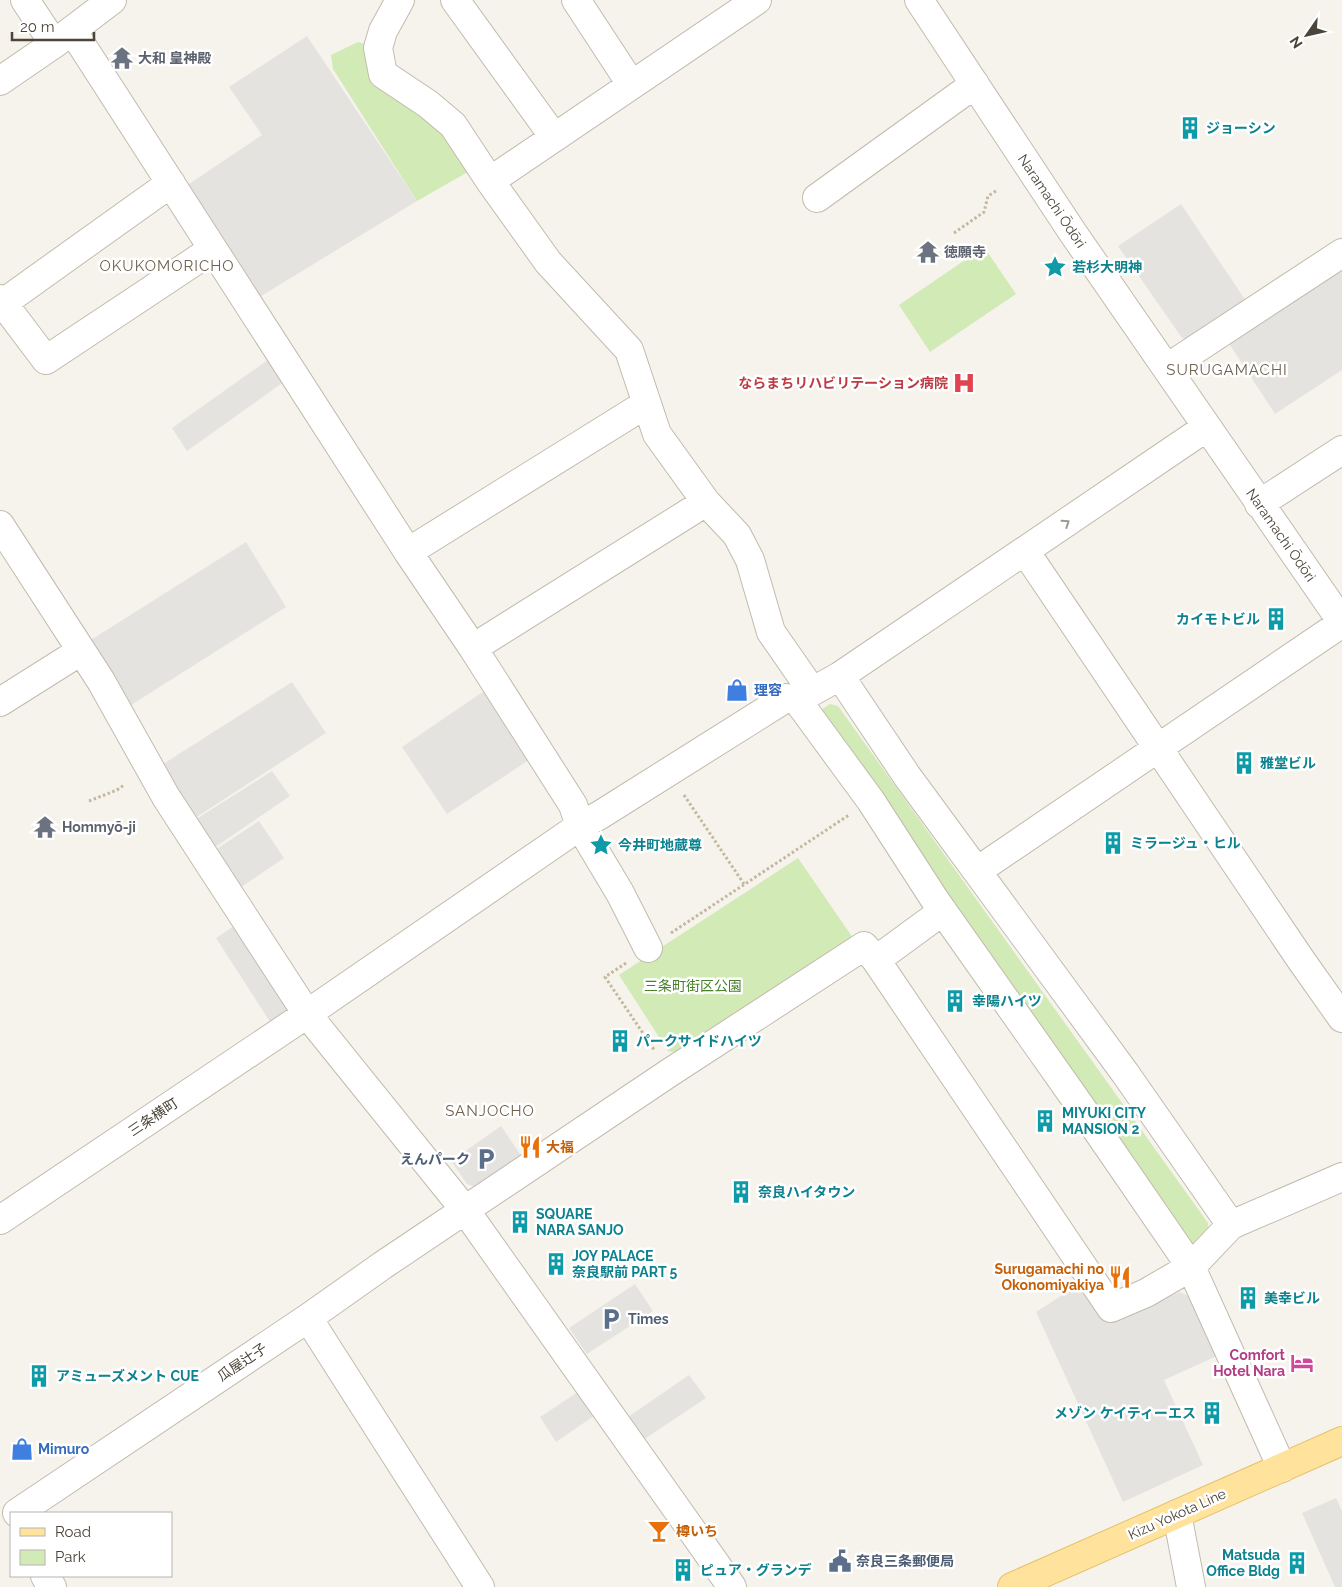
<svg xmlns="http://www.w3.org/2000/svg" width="1342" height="1587" viewBox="0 0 1342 1587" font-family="Raleway,'Noto Sans JP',sans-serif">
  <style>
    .green { fill: #d2eab5 }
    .parking { fill: #e5e3e0 }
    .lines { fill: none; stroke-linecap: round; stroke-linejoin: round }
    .minor-casing { stroke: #c2bbae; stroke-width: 30 }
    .major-casing { stroke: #e6c16a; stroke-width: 30 }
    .path { stroke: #c4b79f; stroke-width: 3; stroke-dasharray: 2.5 2.5; stroke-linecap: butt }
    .minor { stroke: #fff; stroke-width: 28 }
    .major { stroke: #ffe39c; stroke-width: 28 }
    .oneway { stroke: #9c9892 }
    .labels { text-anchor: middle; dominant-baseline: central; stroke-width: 5; stroke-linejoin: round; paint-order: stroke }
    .worship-label { font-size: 14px; font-weight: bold; fill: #5b616d; stroke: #fff; text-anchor: start }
    .culture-label { font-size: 14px; font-weight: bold; fill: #0d838f; stroke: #fff; text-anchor: start }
    .street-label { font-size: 14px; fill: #4b4439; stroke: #fff }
    .health-label { font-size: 14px; font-weight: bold; fill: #be3a42; stroke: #fff; text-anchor: end }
    .shop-label { font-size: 14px; font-weight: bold; fill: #366cbe; stroke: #fff; text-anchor: start }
    .park-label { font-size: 14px; fill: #4a7f2a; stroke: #fff }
    .food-label { font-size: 14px; font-weight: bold; fill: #c56008; stroke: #fff; text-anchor: start }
    .service-label { font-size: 14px; font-weight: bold; fill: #4e5e75; stroke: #fff; text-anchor: start }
    .hotel-label { font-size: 14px; font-weight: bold; fill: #b23c85; stroke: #fff; text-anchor: end }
    .neighbourhood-label { font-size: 15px; letter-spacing: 1px; fill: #6e6250; stroke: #fff }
  </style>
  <rect width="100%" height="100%" fill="#f6f3ec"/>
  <path class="green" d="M358,42l20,6 102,117 -63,36 -84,-132 -2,-14z
    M984,247l32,47 -86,58 -31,-47z
    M830,704l8,2 370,517 1,9 -13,16 -8,-6 -373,-528z
    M798,858l55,80 -170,116 -15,-3 -49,-76z"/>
  <path class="parking" d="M307,36l110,165 -159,97 -75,-110 79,-53 -33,-48z
    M1181,204l67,100 -55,37 -11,-3 -64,-92z
    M1342,267v103l-67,44 -47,-72z
    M269,359l16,22 -98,70 -15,-23z
    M246,542l40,65 -158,100 -42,-64z
    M292,682l34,51 -134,87 -32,-54z
    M487,689l45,69 -85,56 -45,-67z
    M272,771l18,25 -79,54 -18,-29z
    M259,821l25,37 -47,32 -25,-38z
    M240,922l52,87 -18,19 -58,-90z
    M501,1126l21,31 -44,31 -11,-4 -16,-23z
    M1081,1283l30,39 69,-30 14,7 25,56 -55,25 39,85 -80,37 -87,-190z
    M635,1284l18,27 -66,43 -18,-26z
    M689,1375l17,23 -63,42 -15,-23z
    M578,1392l16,24 -38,26 -16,-25z
    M1336,1498l6,13v76h-7l-33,-74z"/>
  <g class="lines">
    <defs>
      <path id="minor" d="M25,0l29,44
        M400,0l-17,31 -5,17 5,26 45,30 25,21 37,56 58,81 81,88 28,84 49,68 31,33 13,25 21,72 41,59
        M455,0l99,137
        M576,0l55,84
        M919,0l154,233 269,389
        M72,30l336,522 65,96 100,157 7,21 40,67 28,55
        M0,81l54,-37 58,-44
        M490,181l267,-181
        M817,198l158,-114
        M0,299l3,4 168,-120
        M3,303l43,57 167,-111
        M1167,368l175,-115
        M1259,504l83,-54
        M0,525l101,156 65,116 141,217 158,196 267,377
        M1025,551l276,409 41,58
        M408,552l238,-148
        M473,648l233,-146
        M840,676l67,100 218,297 106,152
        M797,700l74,101 64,99 146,207 110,160 40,-42 111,-48
        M0,702l81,-51
        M977,871l365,-248
        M876,960l67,-49
        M0,1220l307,-206 273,-188 20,-11 186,-117 11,2 43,-24 367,-249
        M308,1318l172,269
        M17,1513l291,-195 75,-53 286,-192 195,-127 12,14 235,348 35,-15 45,-26 91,201
        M1177,1514l14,73
        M45,1576l7,11"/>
      <path id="major" d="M1012,1587l330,-146"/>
    </defs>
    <use href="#minor" class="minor-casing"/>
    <use href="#major" class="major-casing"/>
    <path class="path" d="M954,233l30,-21 4,-16 8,-5
      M684,795l60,89
      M89,801l28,-11 7,-5
      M671,933l178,-118
      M626,963l-21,14 50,74"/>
    <use href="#minor" class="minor"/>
    <use href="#major" class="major"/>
  </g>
  <defs><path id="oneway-chevron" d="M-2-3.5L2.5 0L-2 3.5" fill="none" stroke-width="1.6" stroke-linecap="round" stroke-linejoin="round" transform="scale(1.25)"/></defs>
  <use class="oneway" href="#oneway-chevron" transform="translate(1066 523) rotate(-34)"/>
  <defs>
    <symbol id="temple-bare" viewBox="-9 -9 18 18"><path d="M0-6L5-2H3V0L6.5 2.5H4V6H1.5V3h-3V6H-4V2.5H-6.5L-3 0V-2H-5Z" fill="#6b7280" stroke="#fff" stroke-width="2.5" paint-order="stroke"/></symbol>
    <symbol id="building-bare" viewBox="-9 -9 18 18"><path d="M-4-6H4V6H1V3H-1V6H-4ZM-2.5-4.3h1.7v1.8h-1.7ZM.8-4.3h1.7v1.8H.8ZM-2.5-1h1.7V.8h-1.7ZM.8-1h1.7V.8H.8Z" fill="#0f9aa8" stroke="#fff" stroke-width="2.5" paint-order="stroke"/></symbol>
    <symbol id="sight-bare" viewBox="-9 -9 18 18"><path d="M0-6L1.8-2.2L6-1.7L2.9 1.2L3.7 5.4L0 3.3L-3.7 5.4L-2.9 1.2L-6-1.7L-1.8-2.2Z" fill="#0f9aa8" stroke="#fff" stroke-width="2.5" paint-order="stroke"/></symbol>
    <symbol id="hospital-bare" viewBox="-9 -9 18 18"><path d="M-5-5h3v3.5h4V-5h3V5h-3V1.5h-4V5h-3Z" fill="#e0444e" stroke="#fff" stroke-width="2.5" paint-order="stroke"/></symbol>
    <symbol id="shop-bare" viewBox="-9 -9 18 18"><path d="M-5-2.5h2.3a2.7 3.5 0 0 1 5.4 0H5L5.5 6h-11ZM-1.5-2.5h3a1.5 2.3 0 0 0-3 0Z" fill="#3f7fe0" stroke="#fff" stroke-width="2.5" paint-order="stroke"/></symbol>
    <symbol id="restaurant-bare" viewBox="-9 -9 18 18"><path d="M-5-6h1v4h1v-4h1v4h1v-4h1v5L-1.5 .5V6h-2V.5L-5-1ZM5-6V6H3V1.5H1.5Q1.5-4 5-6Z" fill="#e8710a" stroke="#fff" stroke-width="2.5" paint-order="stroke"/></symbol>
    <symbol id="parking-bare" viewBox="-9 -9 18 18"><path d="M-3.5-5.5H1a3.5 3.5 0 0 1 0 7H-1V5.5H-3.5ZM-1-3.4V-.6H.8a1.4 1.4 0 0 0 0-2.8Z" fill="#5c6f8a" stroke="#fff" stroke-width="2.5" paint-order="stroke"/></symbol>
    <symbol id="hotel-bare" viewBox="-9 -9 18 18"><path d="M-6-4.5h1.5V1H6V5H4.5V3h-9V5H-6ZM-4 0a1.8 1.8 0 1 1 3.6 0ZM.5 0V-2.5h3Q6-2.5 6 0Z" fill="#d1479c" stroke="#fff" stroke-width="2.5" paint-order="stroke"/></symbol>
    <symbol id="bar-bare" viewBox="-9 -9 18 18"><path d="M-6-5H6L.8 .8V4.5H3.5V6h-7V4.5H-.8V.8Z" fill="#e8710a" stroke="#fff" stroke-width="2.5" paint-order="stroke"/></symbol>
    <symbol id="civic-bare" viewBox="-9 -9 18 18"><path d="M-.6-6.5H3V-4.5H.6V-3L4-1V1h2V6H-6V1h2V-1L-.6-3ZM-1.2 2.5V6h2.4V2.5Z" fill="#5c6f8a" stroke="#fff" stroke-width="2.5" paint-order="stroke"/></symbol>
  </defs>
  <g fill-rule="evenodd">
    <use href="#temple-bare" x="106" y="42" width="32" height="32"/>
    <use href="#building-bare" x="1174" y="112" width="32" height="32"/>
    <use href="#temple-bare" x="912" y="236" width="32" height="32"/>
    <use href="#sight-bare" x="1039" y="251" width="32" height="32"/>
    <use href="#hospital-bare" x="948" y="367" width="32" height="32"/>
    <use href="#building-bare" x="1260" y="603" width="32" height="32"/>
    <use href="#shop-bare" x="721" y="674" width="32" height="32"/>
    <use href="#building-bare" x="1228" y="747" width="32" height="32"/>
    <use href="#temple-bare" x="29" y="811" width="32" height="32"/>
    <use href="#building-bare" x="1097" y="827" width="32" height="32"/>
    <use href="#sight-bare" x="585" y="829" width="32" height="32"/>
    <use href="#building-bare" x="939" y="985" width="32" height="32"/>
    <use href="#building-bare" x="604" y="1025" width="32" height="32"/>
    <use href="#building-bare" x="1029" y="1105" width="32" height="32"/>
    <use href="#restaurant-bare" x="514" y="1131" width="32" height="32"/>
    <use href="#parking-bare" x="470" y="1143" width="32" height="32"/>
    <use href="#building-bare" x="725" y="1176" width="32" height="32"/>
    <use href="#building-bare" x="504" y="1206" width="32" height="32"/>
    <use href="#building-bare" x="540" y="1248" width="32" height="32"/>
    <use href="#restaurant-bare" x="1104" y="1261" width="32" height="32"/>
    <use href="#building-bare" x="1232" y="1282" width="32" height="32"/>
    <use href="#parking-bare" x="595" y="1303" width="32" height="32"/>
    <use href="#hotel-bare" x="1286" y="1347" width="32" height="32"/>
    <use href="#building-bare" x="23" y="1360" width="32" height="32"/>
    <use href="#building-bare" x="1196" y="1397" width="32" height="32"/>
    <use href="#shop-bare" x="6" y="1433" width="32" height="32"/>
    <use href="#bar-bare" x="643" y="1515" width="32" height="32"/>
    <use href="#civic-bare" x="824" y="1545" width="32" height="32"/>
    <use href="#building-bare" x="1281" y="1547" width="32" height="32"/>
    <use href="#building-bare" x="667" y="1554" width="32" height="32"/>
  </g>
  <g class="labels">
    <g class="worship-label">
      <text x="138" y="58">大和 皇神殿</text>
      <text x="944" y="252">徳願寺</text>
      <text x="62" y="827">Hommyō-ji</text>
    </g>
    <g class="culture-label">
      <text x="1206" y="128">ジョーシン</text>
      <text x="1072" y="267">若杉大明神</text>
      <text x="1260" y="619" text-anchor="end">カイモトビル</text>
      <text x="1260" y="763">雅堂ビル</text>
      <text x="1130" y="843">ミラージュ・ヒル</text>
      <text x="618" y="845">今井町地蔵尊</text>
      <text x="972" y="1001">幸陽ハイツ</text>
      <text x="636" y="1041">パークサイドハイツ</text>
      <text x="1062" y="1113">MIYUKI CITY<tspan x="1062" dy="16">MANSION 2</tspan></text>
      <text x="758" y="1192">奈良ハイタウン</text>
      <text x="536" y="1214">SQUARE<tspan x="536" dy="16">NARA SANJO</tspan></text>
      <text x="572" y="1256">JOY PALACE<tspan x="572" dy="16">奈良駅前 PART 5</tspan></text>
      <text x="1264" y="1298">美幸ビル</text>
      <text x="56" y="1376">アミューズメント CUE</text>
      <text x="1196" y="1413" text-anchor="end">メゾン ケイティーエス</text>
      <text x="1280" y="1555" text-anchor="end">Matsuda<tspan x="1280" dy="16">Office Bldg</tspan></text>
      <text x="700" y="1570">ピュア・グランデ</text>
    </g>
    <g class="street-label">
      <text transform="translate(1052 201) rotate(56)">Naramachi Ōdōri</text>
      <text transform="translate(1281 535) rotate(55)">Naramachi Ōdōri</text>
      <text transform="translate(153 1117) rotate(-34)">三条横町</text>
      <text transform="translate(242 1362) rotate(-34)">瓜屋辻子</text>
      <text transform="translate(1177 1514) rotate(-24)">Kizu Yokota Line</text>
    </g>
    <g class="health-label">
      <text x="948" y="383">ならまちリハビリテーション病院</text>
    </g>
    <g class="shop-label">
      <text x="754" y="690">理容</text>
      <text x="38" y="1449">Mimuro</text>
    </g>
    <g class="park-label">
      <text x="693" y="986">三条町街区公園</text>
    </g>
    <g class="food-label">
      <text x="546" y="1147">大福</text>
      <text x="1104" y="1269" text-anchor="end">Surugamachi no<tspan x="1104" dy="16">Okonomiyakiya</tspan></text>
      <text x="676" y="1531">樽いち</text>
    </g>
    <g class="service-label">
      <text x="470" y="1159" text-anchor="end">えんパーク</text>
      <text x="628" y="1319">Times</text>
      <text x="856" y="1561">奈良三条郵便局</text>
    </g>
    <g class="hotel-label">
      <text x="1285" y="1355">Comfort<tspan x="1285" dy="16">Hotel Nara</tspan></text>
    </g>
    <g class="neighbourhood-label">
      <text x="167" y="266">OKUKOMORICHO</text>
      <text x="1227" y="370">SURUGAMACHI</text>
      <text x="490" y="1111">SANJOCHO</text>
    </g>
  </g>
  <rect x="10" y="1512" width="162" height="65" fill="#ffffff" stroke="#b7b4b0"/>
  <rect x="20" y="1528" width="25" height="8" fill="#ffe39c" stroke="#b7b4b0"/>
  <text x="55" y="1537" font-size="15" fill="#4b4439">Road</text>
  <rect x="20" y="1550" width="25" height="15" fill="#d2eab5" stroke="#b7b4b0"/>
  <text x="55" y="1562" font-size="15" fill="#4b4439">Park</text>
  <g transform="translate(1307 35) rotate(236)" stroke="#ffffff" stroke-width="4" paint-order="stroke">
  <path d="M0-4L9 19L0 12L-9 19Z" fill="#4b4439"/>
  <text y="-8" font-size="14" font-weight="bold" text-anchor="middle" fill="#4b4439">N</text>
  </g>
  <path d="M12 32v8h82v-8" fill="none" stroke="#4b4439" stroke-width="2.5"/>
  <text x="20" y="32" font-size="15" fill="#4b4439" stroke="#ffffff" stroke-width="4" paint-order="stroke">20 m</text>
</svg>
